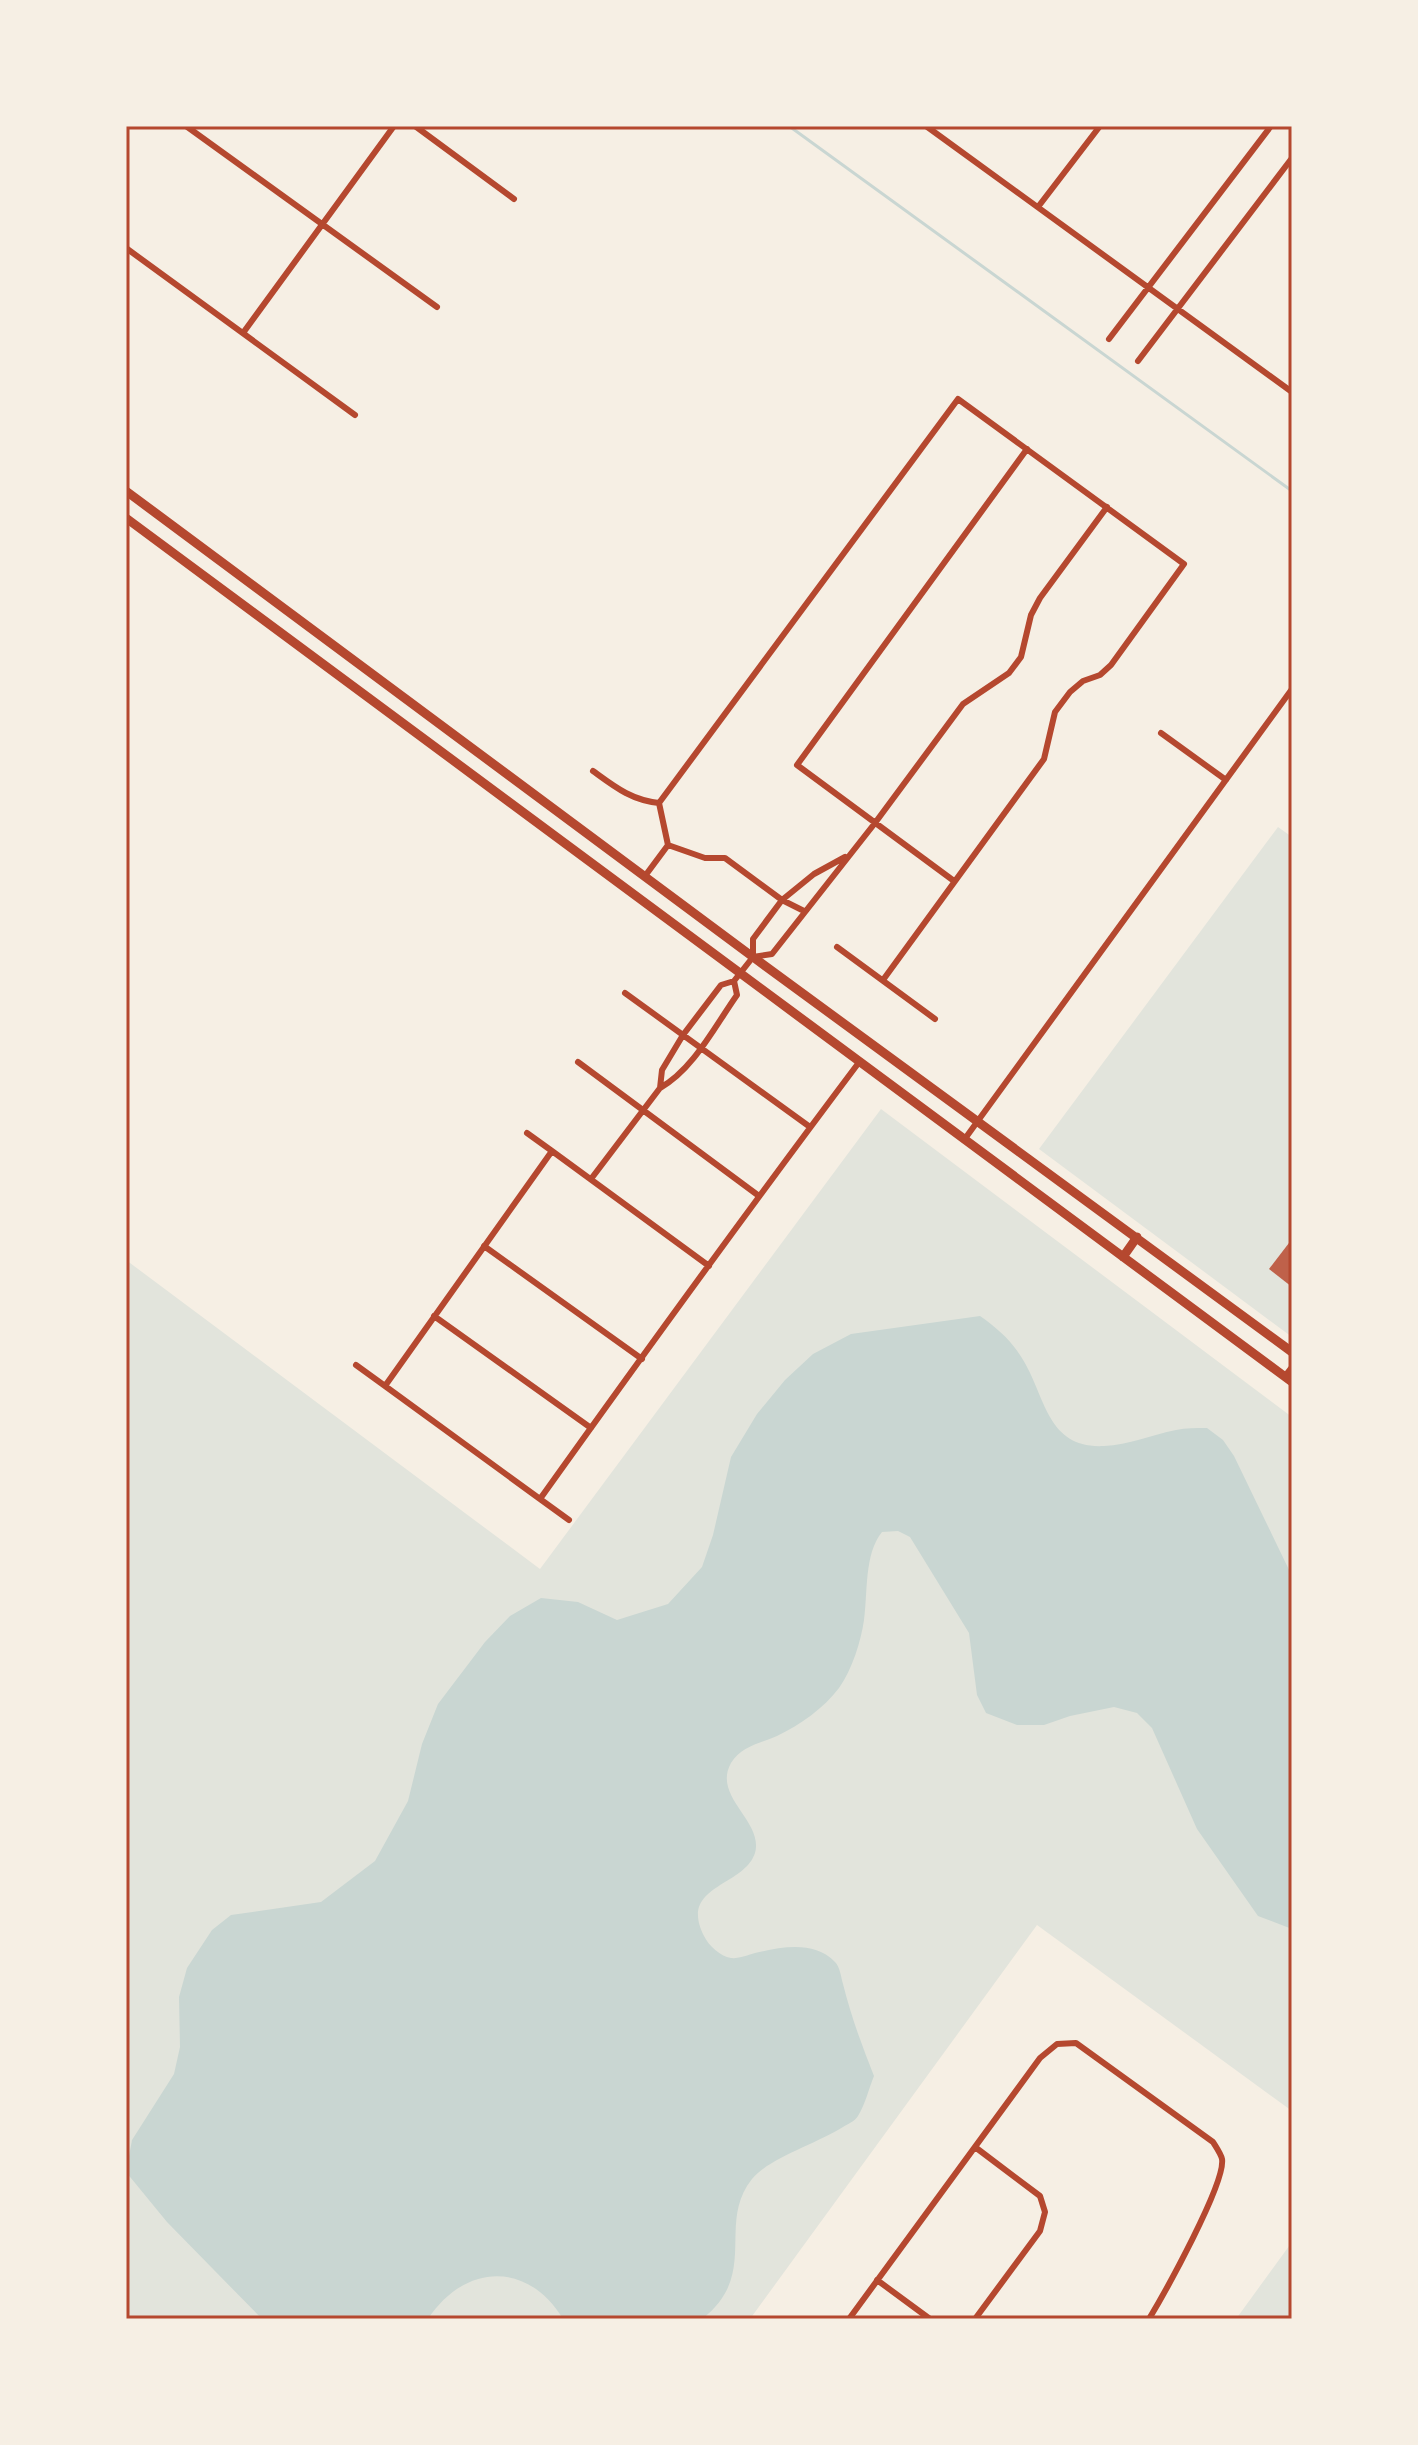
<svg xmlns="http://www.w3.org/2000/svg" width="1418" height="2445" viewBox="0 0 1418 2445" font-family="Signika,sans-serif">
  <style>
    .green { fill: #e2e4dc }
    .water { fill: #c9d6d2 }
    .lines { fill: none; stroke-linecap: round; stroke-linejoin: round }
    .stream { stroke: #c9d6d2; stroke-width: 3 }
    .building { fill: #bf614a }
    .minor { stroke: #b5482f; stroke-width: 6 }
    .secondary { stroke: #b5482f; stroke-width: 9 }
    .neatline { fill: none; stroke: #b5482f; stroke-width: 3 }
  </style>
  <rect width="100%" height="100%" fill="#f6efe4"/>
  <path class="green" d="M1278,827l14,10v500l-253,-188z
    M881,1109l411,308v694l-255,-186 -287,394h-624v-1059l414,309z
    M1292,2242v77h-56z"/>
  <path class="water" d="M980,1316c20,14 34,27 46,49 20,37 24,84 78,81 25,-1 47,-11 72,-16 10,-2 20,-2 31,-2l16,12 11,16 58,120v353l-34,-13 -61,-87 -45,-101 -15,-15 -23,-6 -44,9 -26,9h-27l-31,-12 -9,-18 -8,-62 -59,-96 -12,-6 -16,1c-18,22 -14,60 -18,88 -3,21 -12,50 -25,68 -15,20 -39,37 -62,48 -16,7 -36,10 -46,27 -19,34 33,58 24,90 -11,34 -77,32 -51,83 5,10 16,20 27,22 7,1 17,-3 24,-5 26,-6 59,-13 80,9 5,5 6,15 8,22 8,32 19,62 31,92 -5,12 -9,29 -16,40 -3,5 -10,8 -15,11 -25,16 -74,31 -91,52 -36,45 8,95 -50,140h-139c-35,-58 -98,-56 -135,0h-166l-95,-97 -41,-50 6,-32 42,-66 6,-27 -1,-50 8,-29 25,-38 19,-15 90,-13 54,-41 33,-60 14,-57 16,-40 47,-62 25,-26 31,-18 37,4 39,18 51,-16 34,-37 11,-32 18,-78 26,-43 28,-34 28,-26 38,-20z"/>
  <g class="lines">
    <path class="stream" d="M789,126l503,365"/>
  </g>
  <path class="building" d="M1292,1239v48l-23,-18z"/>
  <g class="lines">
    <path class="minor" d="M186,126l251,181
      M415,126l99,73
      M926,126l366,266
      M1038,207l62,-81
      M126,248l229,167
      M243,333l151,-207
      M1109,339l162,-213
      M1138,361l154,-203
      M1161,733l65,47
      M593,771c22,16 38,29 66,32
      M668,845l37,13h20l57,42 22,11
      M645,876l23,-31 -9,-42 299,-404 226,165 -73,101 -11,10 -17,6 -13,11 -15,20 -11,47 -161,221
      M954,881l-157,-116 230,-316
      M837,947l98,72
      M753,957l19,-3 103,-131 88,-119 46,-31 12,-16 10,-42 9,-17 67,-91
      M734,981l3,14c-22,31 -44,75 -77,93l2,-18 21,-35 38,-50 13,-4 19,-24v-18l29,-39 32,-26 31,-17
      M625,993l185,134
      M578,1062l181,134
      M527,1133l25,18
      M964,1140l328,-451
      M591,1179l69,-91
      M484,1246l158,113
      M709,1266l-157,-115 -167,235 155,113c105,-147 211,-293 320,-438
      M434,1316l157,112
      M356,1365l29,21
      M1285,1376l7,-9
      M540,1499l29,21
      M975,2147l65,49 5,16 -5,19 -65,88
      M877,2280l53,39
      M849,2319l191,-261 17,-14 19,-1 137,99c3,5 8,12 9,17 4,24 -58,135 -73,160"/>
    <path class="secondary" d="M126,491l627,466 539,395
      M126,518l1166,864
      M1123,1257l14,-20"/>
  </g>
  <rect width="1418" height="2445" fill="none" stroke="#f6efe4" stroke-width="256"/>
  <rect x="128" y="128" width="1162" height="2189" class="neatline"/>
</svg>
